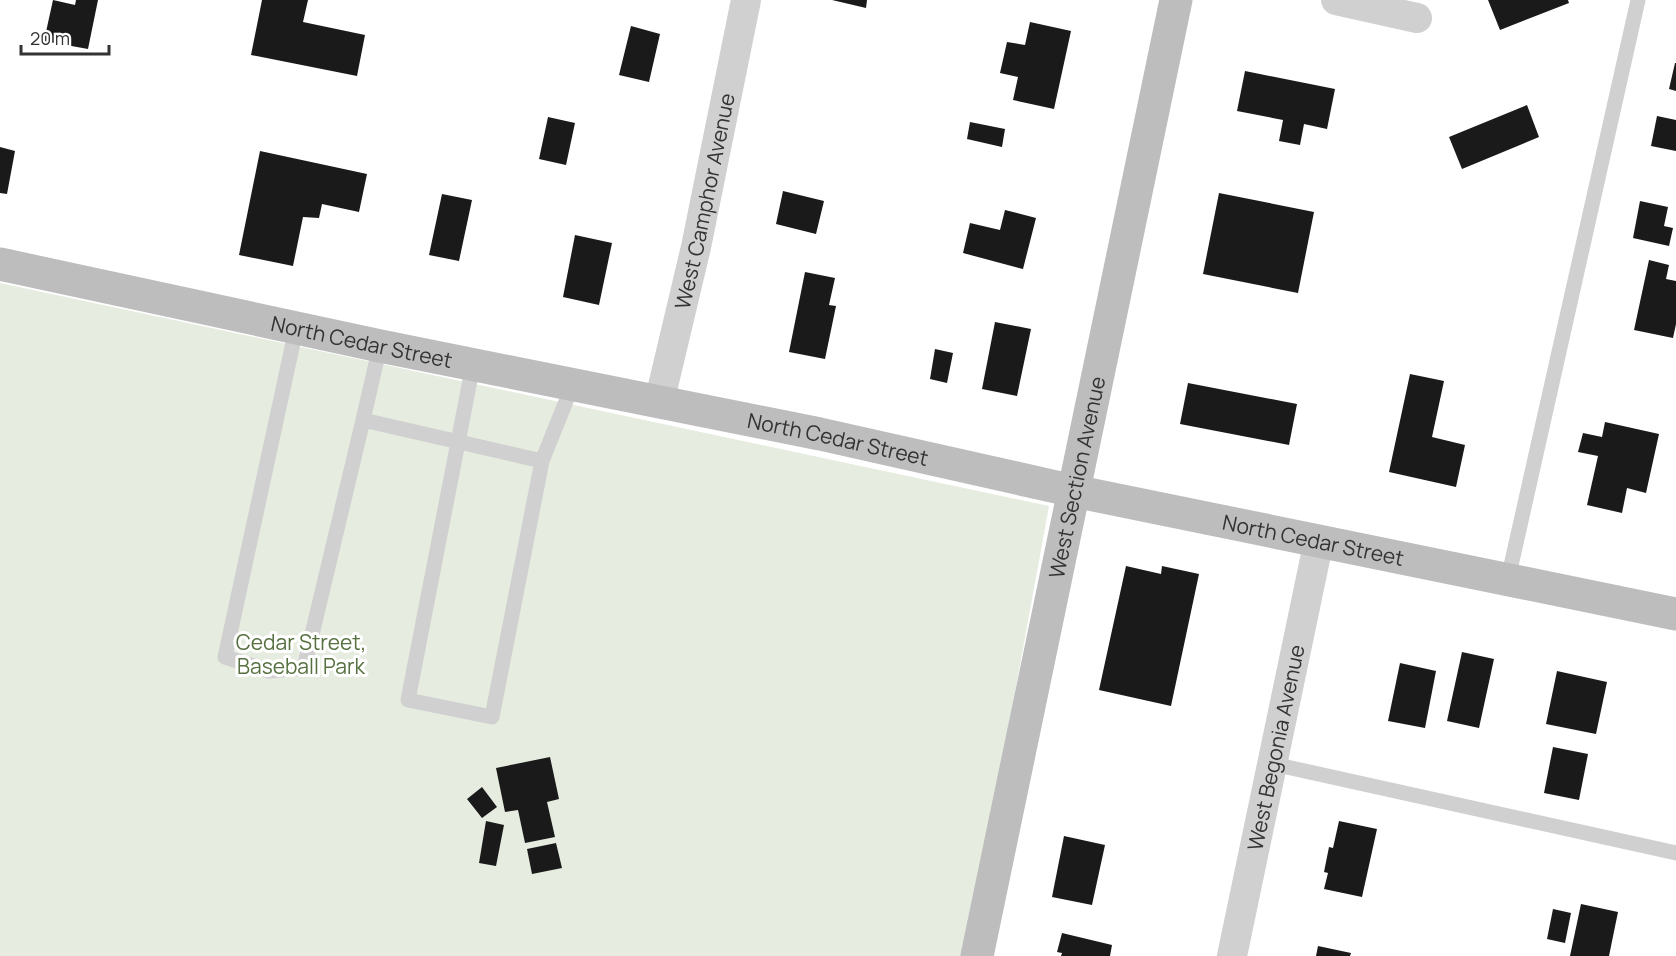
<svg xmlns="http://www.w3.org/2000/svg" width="1676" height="956" viewBox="0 0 1676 956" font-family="Manrope,sans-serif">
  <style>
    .green { fill: #e6ecdf }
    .building { fill: #1a1a1a }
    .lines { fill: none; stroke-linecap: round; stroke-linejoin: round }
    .lane { stroke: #d0d0d0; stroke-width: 15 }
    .street { stroke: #d0d0d0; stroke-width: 30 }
    .secondary { stroke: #bdbdbd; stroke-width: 33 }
    .labels { text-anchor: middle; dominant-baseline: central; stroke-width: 6; stroke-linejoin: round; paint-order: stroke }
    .street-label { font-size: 21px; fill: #333; stroke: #fff }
    .park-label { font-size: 21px; fill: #56703f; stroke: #fff }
  </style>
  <rect width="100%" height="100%" fill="#fff"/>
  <path class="green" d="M0,283l1049,223 -82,450h-967z"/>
  <path class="building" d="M53,0l22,5 1,-5h22l-10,49 -44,-8z
    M262,0h46l-5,22 62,13 -8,41 -106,-21z
    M832,0h35l-1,8z
    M1488,0h80l1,3 -69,27z
    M1030,22l41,9 -17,78 -41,-9 5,-23 -18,-4 7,-31 18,3z
    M631,26l29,8 -11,48 -30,-7z
    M1675,63h1v28l-7,-2z
    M1245,71l90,18 -8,40 -23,-5 -4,21 -21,-4 4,-21 -46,-9z
    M1527,105l12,32 -77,32 -13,-32z
    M1657,116l19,4v31l-25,-5z
    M548,117l27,6 -9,42 -27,-6z
    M970,122l35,7 -3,18 -35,-8z
    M0,147l15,4 -8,43 -7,-1z
    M260,151l107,23 -8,38 -37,-8 -3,14 -16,-1 -10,49 -54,-11z
    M783,191l41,10 -8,33 -40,-10z
    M1219,193l95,19 -16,81 -95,-19z
    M442,194l30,6 -13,61 -30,-6z
    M1640,201l28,6 -4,19 9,2 -4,18 -36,-8z
    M1005,210l31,8 -13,51 -60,-16 7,-30 30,7z
    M575,235l37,8 -13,62 -36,-8z
    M1649,260l20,5 -3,14 10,2v43l-3,14 -39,-8z
    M805,272l30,6 -6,27 7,1 -11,53 -36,-7z
    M995,322l36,7 -14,67 -35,-7z
    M935,349l18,4 -6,30 -17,-4z
    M1410,374l34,7 -12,56 33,8 -9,42 -67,-15z
    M1188,383l109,21 -8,41 -109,-21z
    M1605,422l54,12 -13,59 -19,-5 -5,25 -35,-8 11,-49 -20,-4 5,-19 19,4z
    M1126,566l35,8 1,-8 37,8 -28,132 -72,-16z
    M1462,652l32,7 -15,69 -32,-7z
    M1400,663l36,8 -11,57 -37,-7z
    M1557,671l50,11 -11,52 -50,-10z
    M1553,747l35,7 -9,46 -35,-7z
    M550,757l9,42 -12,3 8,35 -30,6 -7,-33 -13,2 -9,-44z
    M482,787l15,20 -15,11 -15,-19z
    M486,821l18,4 -8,41 -17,-3z
    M1339,821l38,8 -15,68 -38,-8 4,-16 -4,-1 5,-25 4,1z
    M1064,836l41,9 -13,60 -40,-8z
    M556,843l6,25 -30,6 -5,-25z
    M1581,904l37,8 -9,44h-39z
    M1553,909l18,4 -6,30 -18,-4z
    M1062,933l50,12 -2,11h-49l1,-3 -5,-1z
    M1318,946l33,7 -1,3h-34z"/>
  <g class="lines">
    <path class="lane" d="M296,329l-71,328 44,14 35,-3 59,-248
      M380,346l-17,74 179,41
      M473,365l-65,335 84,17 50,-256 31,-77
      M1508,579l130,-579
      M1273,764l403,89"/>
    <g class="street">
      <path d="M1336,0l81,18"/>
      <path id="s1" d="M659,403l37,-156 50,-247"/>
      <path id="s2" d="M1232,956l87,-416"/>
    </g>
    <g class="secondary">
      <path id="s3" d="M0,264l380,82 440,88 254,57 602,123"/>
      <path id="s4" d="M977,956l199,-956"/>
    </g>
  </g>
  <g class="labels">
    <g class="street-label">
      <text stroke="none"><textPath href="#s1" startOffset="207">West Camphor Avenue</textPath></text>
      <text stroke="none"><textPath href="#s3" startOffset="370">North Cedar Street</textPath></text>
      <text stroke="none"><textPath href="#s3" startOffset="856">North Cedar Street</textPath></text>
      <text stroke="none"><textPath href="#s4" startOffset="489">West Section Avenue</textPath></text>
      <text stroke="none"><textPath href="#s3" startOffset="1342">North Cedar Street</textPath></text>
      <text stroke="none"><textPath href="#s2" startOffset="213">West Begonia Avenue</textPath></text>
    </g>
    <g class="park-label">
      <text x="301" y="642">Cedar Street,<tspan x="301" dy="24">Baseball Park</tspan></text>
    </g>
  </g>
  <path d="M21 45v9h88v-9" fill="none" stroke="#333333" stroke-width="3"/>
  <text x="30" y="45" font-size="18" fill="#333333" stroke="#ffffff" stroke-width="4.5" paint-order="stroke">20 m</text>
</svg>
